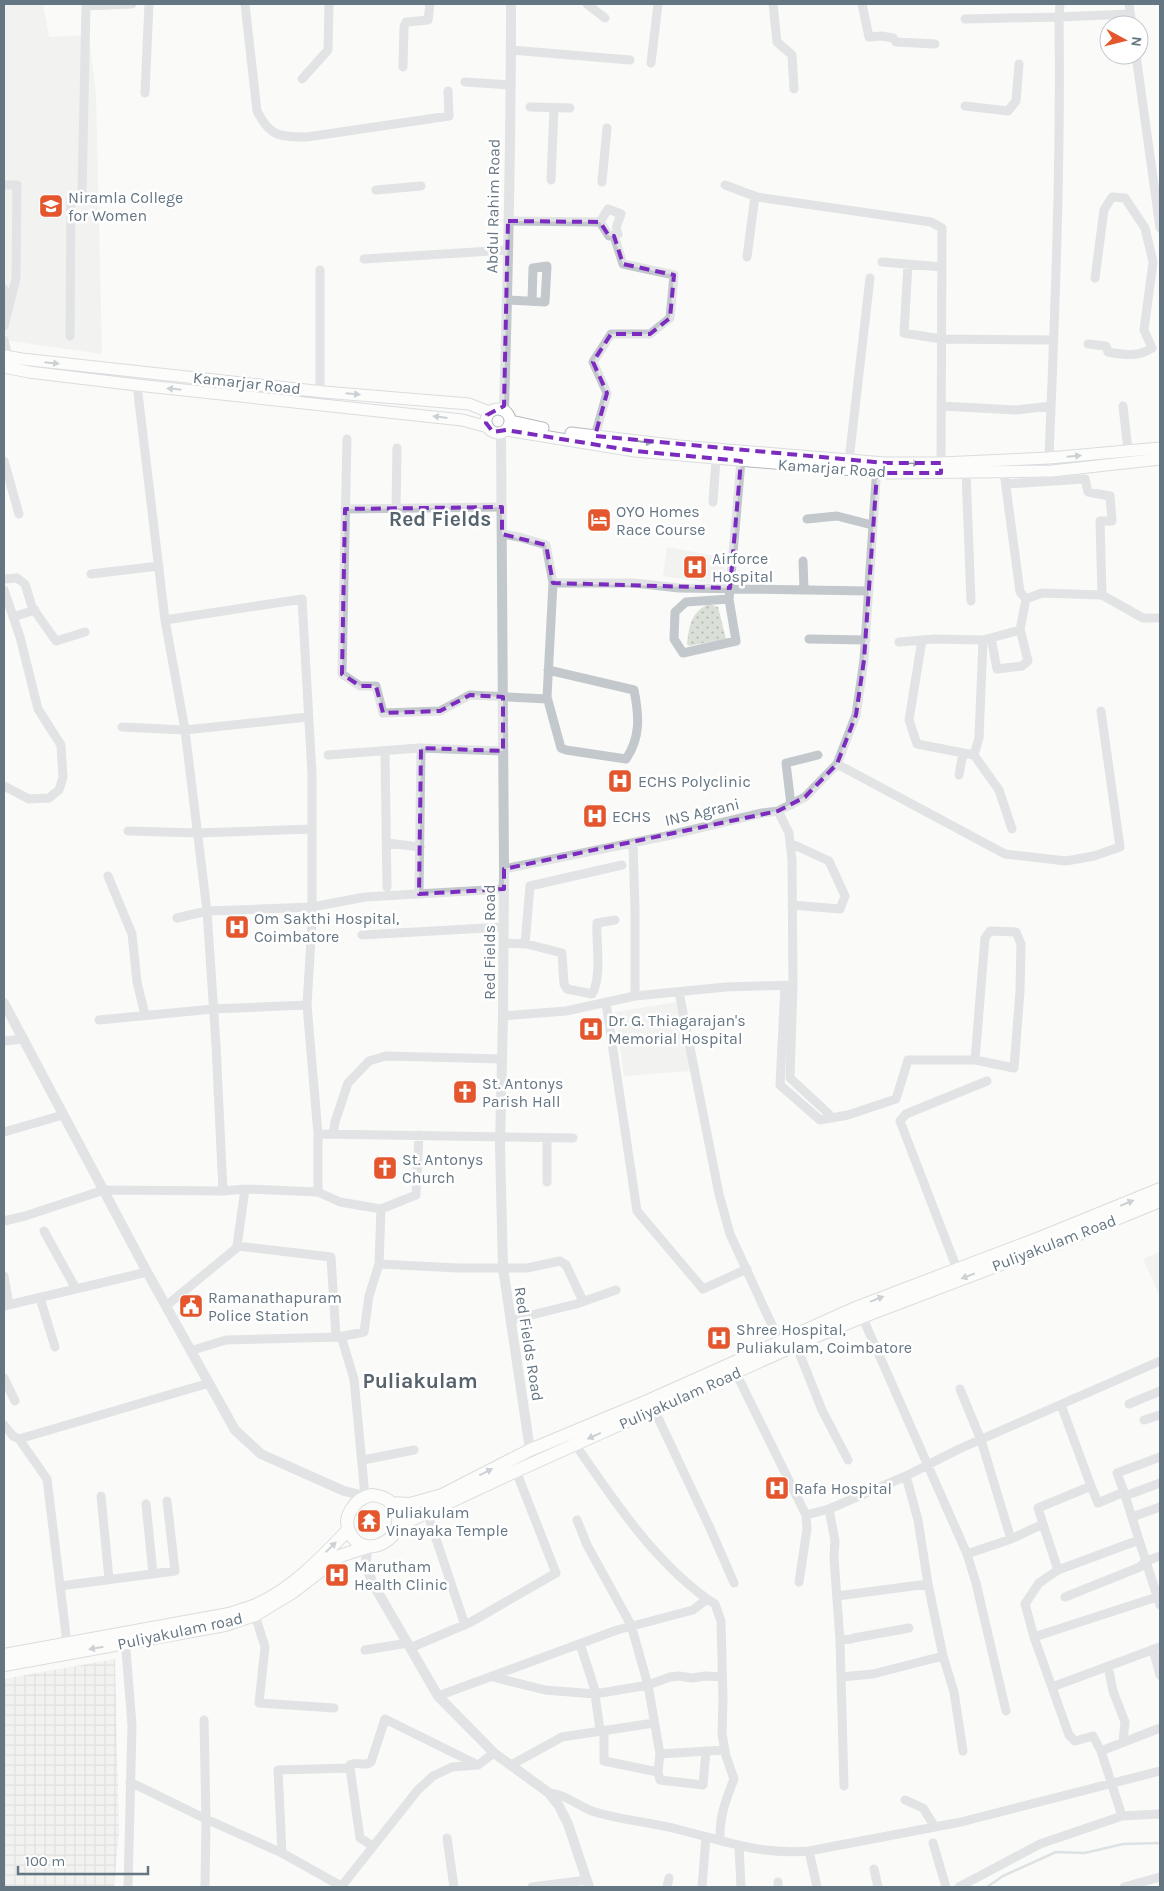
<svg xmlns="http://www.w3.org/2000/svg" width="1164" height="1891" viewBox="0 0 1164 1891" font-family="Karla,sans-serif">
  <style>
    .built { fill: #e8e9e9 }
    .industrial { fill: url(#industrial-grid) }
    .green { fill: url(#green-dots) }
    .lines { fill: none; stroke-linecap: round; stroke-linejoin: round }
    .stream { stroke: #bbc7cb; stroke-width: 2.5 }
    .secondary-casing { stroke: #b3babf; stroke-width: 13 }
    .primary-casing { stroke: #b5babe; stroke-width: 14 }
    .minor { stroke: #c3c8cc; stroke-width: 9 }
    .tertiary { stroke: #c3c8cc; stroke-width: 10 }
    .secondary { stroke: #fff; stroke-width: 11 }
    .primary { stroke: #fff; stroke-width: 12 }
    .oneway { fill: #939fa8 }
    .marked { fill: none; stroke: #7b2cbf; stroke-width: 4; stroke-dasharray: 10 6; stroke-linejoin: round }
    .labels { text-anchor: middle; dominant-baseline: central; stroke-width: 5; stroke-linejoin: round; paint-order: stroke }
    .poi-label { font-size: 16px; fill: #657683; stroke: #fff; text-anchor: start }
    .street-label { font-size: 16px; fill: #657683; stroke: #fff }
    .district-label { font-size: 21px; font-weight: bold; fill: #57646e; stroke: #fff }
  </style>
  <defs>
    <pattern id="industrial-grid" width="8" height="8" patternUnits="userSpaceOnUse" patternTransform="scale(1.25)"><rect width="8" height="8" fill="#e8e9e9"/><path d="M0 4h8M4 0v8" fill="none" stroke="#c0c1c2"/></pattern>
    <pattern id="green-dots" width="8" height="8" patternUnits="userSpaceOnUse" patternTransform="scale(1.25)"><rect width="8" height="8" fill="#dadfd7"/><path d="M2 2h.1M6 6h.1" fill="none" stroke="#b4b9b4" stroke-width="1.8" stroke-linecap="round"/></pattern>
  </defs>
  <rect width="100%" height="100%" fill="#fafaf8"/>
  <path class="built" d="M4,4h39l6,33 40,-2 7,61 6,258 -98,-14z
    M667,547l59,11 -2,27 -61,-9z
    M677,1002l14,69 -67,5 -9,-64z
    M1160,1252v44l-17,-37z"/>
  <path class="industrial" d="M115,1659l4,174 -5,54h-110v-208z"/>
  <path class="green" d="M709,604l9,3 8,32 -37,7 -2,-2c2,-18 4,-32 22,-40z"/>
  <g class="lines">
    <path class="stream" d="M987,1887l16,-11 53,-24 29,1 38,-9 37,-1"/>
    <defs>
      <path id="secondary" d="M4,356l18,3 302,33 145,12 20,8
        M4,367l25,5 108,13 325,35 26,7
        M486 421a12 12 0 1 1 24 0a12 12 0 1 1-24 0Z
        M511,421l32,7
        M506,430l129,21 253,22 164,-2 108,-12
        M571,433l108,13 206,17h56l108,-5 111,-10"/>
      <path id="primary" d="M372,1495c10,1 18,4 23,13 16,29 -31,55 -45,25 -9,-17 6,-35 22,-38z
        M391,1503l19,1 32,-9 88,-45 120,-50 208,-93 184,-70 118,-48
        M398,1526l118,-55 291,-131 55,-23 205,-78 93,-38
        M4,1655l225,-41c9,-3 20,-6 29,-10 35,-16 64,-47 90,-74
        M4,1665l221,-40 30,-10 38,-23 47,-36 27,-9"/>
    </defs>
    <use href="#secondary" class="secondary-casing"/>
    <use href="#primary" class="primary-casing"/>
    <path class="minor" d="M245,4l12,107c13,26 23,26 50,26l142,-21 -1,-25
      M587,4l18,14
      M773,4l4,38 15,13 2,34
      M862,4l7,33 12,-1 12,2 3,4 39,2
      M1060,4l-1,13 71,-3
      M1129,4l3,21
      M965,19l94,-2c2,147 -4,294 -10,441
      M511,50l119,10
      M1136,55l24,173
      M651,63l7,-59
      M403,67l1,-40 2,-5 22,-2 2,-16
      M302,79l26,-29 1,-46
      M465,82l46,3
      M145,93l4,-89
      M965,106l43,5 8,-10 3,-37
      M530,107l40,1
      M551,180l3,-72
      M602,182l5,-54
      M4,185h13l-1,94 -12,47
      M725,185l32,12 174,25 11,6 -1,239
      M376,190l45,-4
      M508,221l92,1 8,-13 13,5c-2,8 -7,12 -3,20l-9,2 -9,-14
      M747,257l8,-61
      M364,259l143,-9
      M882,262l60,5
      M908,264l-4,69 37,6 113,1
      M320,270v121
      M4,289l5,15
      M506,300l39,2 2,-36 -14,2 -1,33
      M70,336l1,-137 11,-5 4,-188 46,-2
      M4,340l4,17
      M1088,344l18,2 2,6c16,3 31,5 44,-4l-8,-18 9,-68 -8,-34 -20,-30 -13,-1 -8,13 -9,68
      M137,385l28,235 20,110 22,181 9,134 7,146
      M941,406l75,4 35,-4
      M1123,406l5,44
      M595,436l12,-43 -14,-31 18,-28h39l20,-16 4,-43 -51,-11 -9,-28
      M347,439l-5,235 18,12h16l7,27 57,-2 30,-16 77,4
      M849,460l21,-182
      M4,461l15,53
      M966,472l5,129
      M1006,484l79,-5 3,13 22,4 2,25h-12l2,74
      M713,502l3,-43
      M396,508l1,-60
      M345,509l157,-2
      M807,519l30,-3 35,9
      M502,534l17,3 27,8 7,38 -6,114 14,51 5,2 60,9c15,-22 13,-44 8,-69l-86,-20
      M803,561l1,28
      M91,574l68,-8
      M4,579l13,-1 8,6 7,23 24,34 29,-9
      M553,583h81l45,5 190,3
      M4,590l16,47 18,72 23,36 2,32 -4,13 -10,8 -20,1 -25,-13
      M729,599l-43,3 -11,10 -1,27 9,14 53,-12 -7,-42 12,-138
      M1026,599l16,-6 60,2 41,23h17
      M13,617l22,-7
      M165,620l137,-21 10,175v149l-5,82 11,129v58
      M991,638l6,31 25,-3 6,-5 -8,-32
      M809,639l57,1
      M983,640l-4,98 -5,17 25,35 13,39
      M899,642l23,-2
      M122,727l63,3 123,-13
      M385,751l2,136
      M328,755l91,-7 84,3
      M974,755l-57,-11 -8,-24 13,-80 13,-1 48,1 37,-10 6,-31 -6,-7 -16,-120
      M837,764l168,90 61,7 28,-5 26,-9 -19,-136
      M959,775l4,-22
      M791,805l-5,-42 32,-8
      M778,811l11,22 3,27 1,125 -3,93 39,36
      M128,831l70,2 114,-4
      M387,843l33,4
      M633,843l2,67v86
      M790,843l39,18 16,35 -5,13 -48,-4
      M504,869l162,-33 96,-23 16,-2 27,-14 32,-33 19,-49 8,-55 13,-195
      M108,876l24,58 5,48 8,33
      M419,894l2,-146
      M177,918l30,-7 105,-4 53,-10 139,-8
      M362,935l142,-8
      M504,943l23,1 35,9 2,31 3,5 25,5c10,-16 4,-52 5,-71l18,-3
      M525,944l5,-58 92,-21
      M785,986l-5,99 40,35 28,-5 48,-16 12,-39h67l39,8 6,-77 1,-47 -5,-12 -26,-1 -5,7 -10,122
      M679,992l40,202 11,40 52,113
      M606,1003l31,208 66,78 44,-20
      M503,1016l63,-5 69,-15 91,-9 65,-2
      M99,1020l114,-11 94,-4
      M4,1041l20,-2
      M4,1132l59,-17
      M318,1134l255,4
      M333,1134l2,-12 13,-39 21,-22 17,-5 116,3
      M547,1182v-44
      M245,1189l-8,57 94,11 5,80
      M381,1209l35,-14 3,-60
      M4,1221l21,-5 79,-26 119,1 22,-2 73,3 22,10 41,7 -2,55 -10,32 -5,36 -25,5 -113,3 -36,11
      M44,1231l32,58
      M379,1264l79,4h69l33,-7 6,4 17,36
      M957,1269l-57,-148 6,-7 81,-33
      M4,1276l5,29
      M40,1298l15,49
      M4,1306l143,-34
      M166,1306l73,-60
      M861,1314l106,240 9,29 30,128
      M511,1320l65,-16 40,-14
      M341,1336l13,43 11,117
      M796,1345l26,65 26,50
      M734,1369l72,146 23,-6 77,-33 53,-27 201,-88
      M4,1378l11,23
      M960,1389l21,51 30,99
      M1129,1404l31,-13
      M652,1405l58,123 24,55
      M1061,1405l30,81
      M1144,1420l16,-5
      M4,1425l9,11 6,3 28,40 20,164
      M19,1439l190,-56
      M363,1460l51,-10
      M906,1476l12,44 10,64 15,72 11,36 9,59
      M1124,1492l15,48 -81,30 -19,13 -14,21 9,33 126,-41
      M101,1496l8,83
      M1125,1496l35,-13
      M146,1504l7,70
      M829,1509l6,32 -1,17 6,83 4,145
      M427,1512l38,113
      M1132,1517l28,-10
      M577,1520l10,25 44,80 17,60 12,69 -2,18 -54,-11v-31
      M1043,1524l15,46
      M1139,1540l21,65
      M967,1554l44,-15 32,-15 -5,-16 53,-22 7,17 26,-11 -7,-19 43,-16
      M799,1582l8,-53 -1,-14
      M60,1586l115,-15 -8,-70
      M837,1596l91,-12
      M1065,1597l75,-30 6,-6 14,-5
      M707,1599l8,5 6,17 2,78 -1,35 4,22 8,23c-8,20 -15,39 -14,61
      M255,1615l10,32 -6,56 75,5
      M1034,1637l35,98 6,6 18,-5 8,15 21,65
      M125,1638l7,87 -4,162
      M840,1640l12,-1 2,-1 55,-10
      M580,1644l14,43 6,43
      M410,1648l61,-26 85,-49 -40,-102
      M1153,1649l7,26
      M365,1650l43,-7
      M1108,1666l5,25 12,31 -2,20
      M493,1677l52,13 50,4 53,-9 22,-8 9,-1 13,2 13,-2 17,1
      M841,1677l32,-3 70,-18
      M1052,1687l108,-40
      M438,1696l179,-66 76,-20 14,-11c-55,-40 -94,-100 -132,-155
      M204,1720l2,99 -1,68
      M1101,1751l59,-23
      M660,1754l65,-4
      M511,1765l51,-28 92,-14
      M350,1768v-3c7,-4 14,2 21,-3l14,-43 93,46
      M658,1772l2,8 43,5 3,-34
      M130,1782l76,37 76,34 59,33
      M549,1793c17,1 30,14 46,19 26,8 55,10 82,17 48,12 81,26 132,22l152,-29 199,-51
      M905,1800l18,8 12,19
      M447,1838l7,49
      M933,1843l13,44
      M739,1846l2,41
      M809,1851l8,36
      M282,1853l-4,-83 72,-2 10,70 13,8
      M874,1869l4,18
      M778,1882v5
      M341,1887l76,-96 16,-15 19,-9 26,-2 16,-12
      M532,1887l55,-7
      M667,1887l2,-9
      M702,1887l4,-50
      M959,1887l81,-43 82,-28 38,-2
      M1124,1887l36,-10"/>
    <path class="tertiary" d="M504,409c4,-135 7,-270 7,-405
      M501,433l3,436 -1,147 -3,130 3,122 27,182
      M4,1003l143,269 88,158 26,24 83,37 21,5
      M367,1547l-1,18 6,17 66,114 56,57 55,40 10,13 9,18 21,63"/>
    <use href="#secondary" class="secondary"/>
    <use href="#primary" class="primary"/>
  </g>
  <defs><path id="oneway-solid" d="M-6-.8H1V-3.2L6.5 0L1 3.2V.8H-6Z" transform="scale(1.25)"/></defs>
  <g class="oneway">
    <use href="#oneway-solid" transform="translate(52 363) rotate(6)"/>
    <use href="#oneway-solid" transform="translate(174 389) rotate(-174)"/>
    <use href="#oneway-solid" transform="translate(353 394) rotate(5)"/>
    <use href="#oneway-solid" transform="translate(440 417) rotate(-173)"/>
    <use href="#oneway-solid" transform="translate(645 442) rotate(7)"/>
    <use href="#oneway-solid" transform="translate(1074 456) rotate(-5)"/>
    <use href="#oneway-solid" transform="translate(912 463)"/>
    <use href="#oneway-solid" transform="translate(1127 1203) rotate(-22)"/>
    <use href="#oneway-solid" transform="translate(968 1276) rotate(159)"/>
    <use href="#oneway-solid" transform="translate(877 1299) rotate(-22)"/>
    <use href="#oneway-solid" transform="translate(594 1436) rotate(156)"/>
    <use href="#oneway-solid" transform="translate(486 1472) rotate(-27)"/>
    <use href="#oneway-solid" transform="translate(331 1547) rotate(-45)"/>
    <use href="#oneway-solid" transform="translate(96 1648) rotate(170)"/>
  </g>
  <path d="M0 0H1164V1891H0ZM508,221l92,1 9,14h5l9,28 51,11 -4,43 -20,16h-39l-18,28 14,31 -12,43 290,27h56v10h-64l-13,187 -8,55 -19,49 -32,33 -27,14 -274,58v20l-85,5 2,-146 82,3v-54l-33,-2 -30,16 -57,2 -7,-27h-16l-18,-12 3,-165 157,-2v27l44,11 7,38 177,5 11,-127 -106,-10 -129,-21 -13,2 -7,-9 1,-8 17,-9z" fill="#fafaf8" fill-opacity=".55" fill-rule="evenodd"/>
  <path class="marked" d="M508,221l92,1 9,14h5l9,28 51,11 -4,43 -20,16h-39l-18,28 14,31 -12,43 290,27h56v10h-64l-13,187 -8,55 -19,49 -32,33 -27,14 -274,58v20l-85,5 2,-146 82,3v-54l-33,-2 -30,16 -57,2 -7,-27h-16l-18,-12 3,-165 157,-2v27l44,11 7,38 177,5 11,-127 -106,-10 -129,-21 -13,2 -7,-9 1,-8 17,-9z"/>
  <defs>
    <symbol id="university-square" viewBox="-11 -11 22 22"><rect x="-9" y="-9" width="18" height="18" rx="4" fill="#e4572e" stroke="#fff"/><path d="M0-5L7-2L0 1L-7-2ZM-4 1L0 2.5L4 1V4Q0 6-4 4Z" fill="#fff"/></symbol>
    <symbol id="hotel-square" viewBox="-11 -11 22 22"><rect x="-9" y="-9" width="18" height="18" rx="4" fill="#e4572e" stroke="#fff"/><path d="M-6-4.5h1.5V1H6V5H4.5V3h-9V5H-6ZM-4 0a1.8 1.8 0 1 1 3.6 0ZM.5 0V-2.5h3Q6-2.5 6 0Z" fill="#fff"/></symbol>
    <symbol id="hospital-square" viewBox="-11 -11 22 22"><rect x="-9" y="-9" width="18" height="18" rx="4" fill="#e4572e" stroke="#fff"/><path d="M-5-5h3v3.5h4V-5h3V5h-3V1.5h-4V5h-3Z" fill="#fff"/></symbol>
    <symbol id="church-square" viewBox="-11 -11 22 22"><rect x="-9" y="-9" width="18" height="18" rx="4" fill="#e4572e" stroke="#fff"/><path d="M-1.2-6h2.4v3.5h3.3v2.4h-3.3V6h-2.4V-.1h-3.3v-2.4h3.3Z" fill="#fff"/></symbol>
    <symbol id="civic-square" viewBox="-11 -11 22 22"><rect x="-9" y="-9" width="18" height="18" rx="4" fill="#e4572e" stroke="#fff"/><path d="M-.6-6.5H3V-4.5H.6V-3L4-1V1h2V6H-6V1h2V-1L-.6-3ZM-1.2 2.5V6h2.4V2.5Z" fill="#fff"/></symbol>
    <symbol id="temple-square" viewBox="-11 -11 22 22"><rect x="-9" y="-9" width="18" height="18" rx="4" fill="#e4572e" stroke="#fff"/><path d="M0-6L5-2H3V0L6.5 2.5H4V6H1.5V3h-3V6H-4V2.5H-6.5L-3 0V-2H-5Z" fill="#fff"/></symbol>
  </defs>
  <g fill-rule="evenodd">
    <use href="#university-square" x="37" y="192" width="28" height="28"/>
    <use href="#hotel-square" x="585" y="506" width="28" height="28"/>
    <use href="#hospital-square" x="681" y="553" width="28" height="28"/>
    <use href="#hospital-square" x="606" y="767" width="28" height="28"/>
    <use href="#hospital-square" x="581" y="802" width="28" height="28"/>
    <use href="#hospital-square" x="223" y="913" width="28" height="28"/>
    <use href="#hospital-square" x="577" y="1015" width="28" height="28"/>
    <use href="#church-square" x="451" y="1078" width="28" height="28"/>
    <use href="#church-square" x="371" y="1154" width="28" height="28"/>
    <use href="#civic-square" x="177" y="1292" width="28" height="28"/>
    <use href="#hospital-square" x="705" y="1324" width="28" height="28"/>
    <use href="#hospital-square" x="763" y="1474" width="28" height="28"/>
    <use href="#temple-square" x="355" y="1507" width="28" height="28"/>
    <use href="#hospital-square" x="323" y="1561" width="28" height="28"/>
  </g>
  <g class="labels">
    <g class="poi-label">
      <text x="68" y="197">Niramla College<tspan x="68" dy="18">for Women</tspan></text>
      <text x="616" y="511">OYO Homes<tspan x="616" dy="18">Race Course</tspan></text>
      <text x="712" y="558">Airforce<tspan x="712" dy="18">Hospital</tspan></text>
      <text x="638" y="781">ECHS Polyclinic</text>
      <text x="612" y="816">ECHS</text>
      <text x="254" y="918">Om Sakthi Hospital,<tspan x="254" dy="18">Coimbatore</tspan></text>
      <text x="608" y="1020">Dr. G. Thiagarajan's<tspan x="608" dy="18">Memorial Hospital</tspan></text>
      <text x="482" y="1083">St. Antonys<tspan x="482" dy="18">Parish Hall</tspan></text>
      <text x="402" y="1159">St. Antonys<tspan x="402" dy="18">Church</tspan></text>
      <text x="208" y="1297">Ramanathapuram<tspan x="208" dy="18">Police Station</tspan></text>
      <text x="736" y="1329">Shree Hospital,<tspan x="736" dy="18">Puliakulam, Coimbatore</tspan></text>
      <text x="794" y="1488">Rafa Hospital</text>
      <text x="386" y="1512">Puliakulam<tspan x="386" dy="18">Vinayaka Temple</tspan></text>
      <text x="354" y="1566">Marutham<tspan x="354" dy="18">Health Clinic</tspan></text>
    </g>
    <g class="street-label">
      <text transform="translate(493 206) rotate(-89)">Abdul Rahim Road</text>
      <text transform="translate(247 383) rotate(6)">Kamarjar Road</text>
      <text transform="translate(832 468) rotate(4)">Kamarjar Road</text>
      <text transform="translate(702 812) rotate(-13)">INS Agrani</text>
      <text transform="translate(489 942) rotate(-90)">Red Fields Road</text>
      <text transform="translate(1054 1243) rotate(-21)">Puliyakulam Road</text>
      <text transform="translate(529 1344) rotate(81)">Red Fields Road</text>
      <text transform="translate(680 1398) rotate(-24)">Puliyakulam Road</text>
      <text transform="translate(180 1631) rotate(-12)">Puliyakulam road</text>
    </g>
    <g class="district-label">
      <text x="440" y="519">Red Fields</text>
      <text x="420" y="1381">Puliakulam</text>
    </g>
  </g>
  <rect width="1164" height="1891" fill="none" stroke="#657683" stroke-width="10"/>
  <g transform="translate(1124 40) rotate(97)"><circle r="24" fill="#ffffff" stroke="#c1c8cd"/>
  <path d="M0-4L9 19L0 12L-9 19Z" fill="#e4572e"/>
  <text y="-8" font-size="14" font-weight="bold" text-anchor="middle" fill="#657683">N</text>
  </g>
  <path d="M18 1866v8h130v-8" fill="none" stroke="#657683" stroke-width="2.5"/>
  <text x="25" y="1866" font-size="15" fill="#657683" stroke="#ffffff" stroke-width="4" paint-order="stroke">100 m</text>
</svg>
